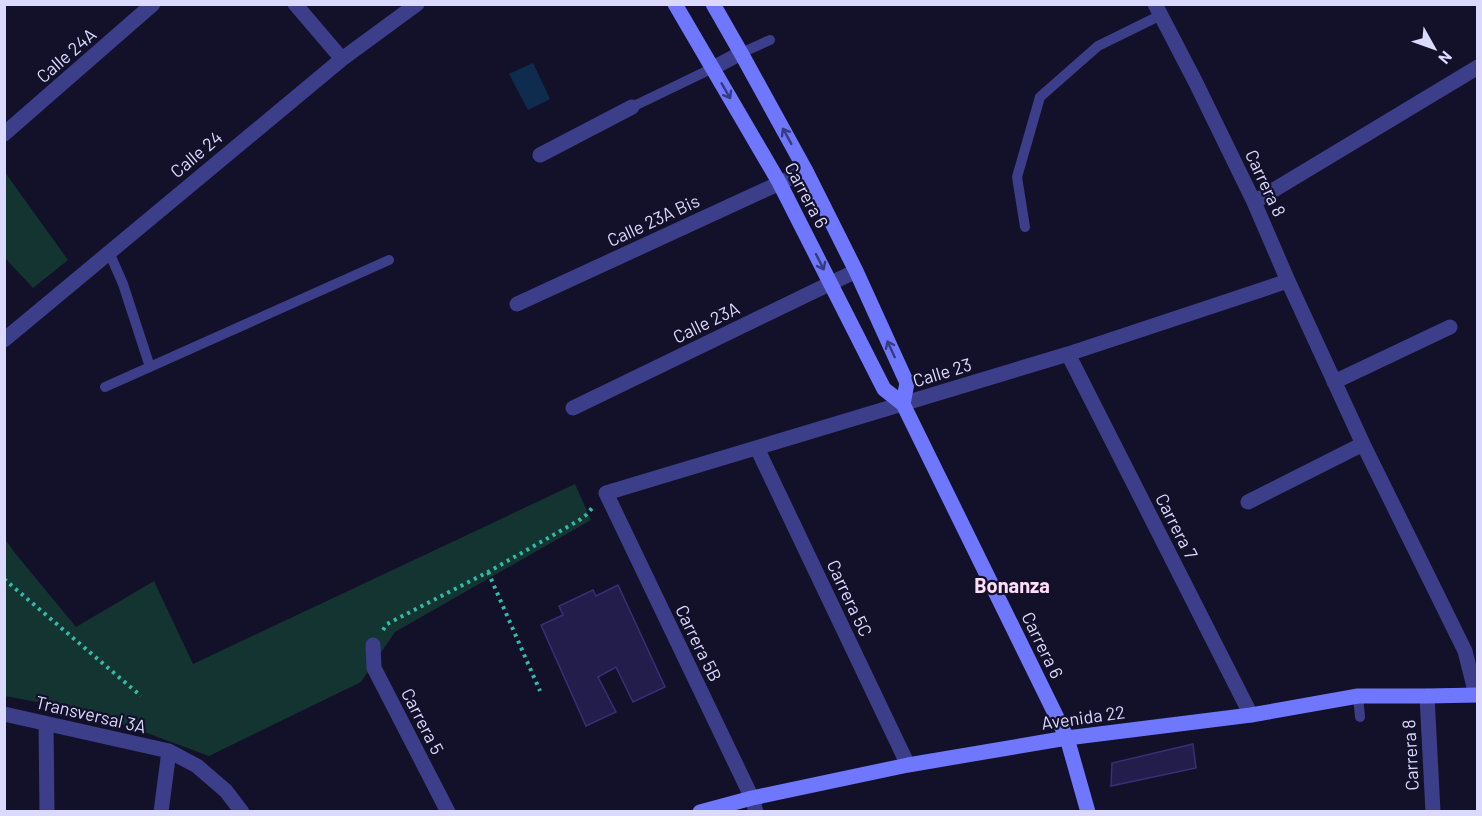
<svg xmlns="http://www.w3.org/2000/svg" width="1482" height="816" viewBox="0 0 1482 816" font-family="Barlow,sans-serif">
  <style>
    .green { fill: #133430 }
    .water { fill: #0f2c4f }
    .building { fill: #231d4b; stroke: #382f77; stroke-width: 1.5 }
    .lines { fill: none; stroke-linecap: round; stroke-linejoin: round }
    .path { stroke: #30bca9; stroke-width: 4; stroke-dasharray: 3 4.5; stroke-linecap: butt }
    .lane { stroke: #3c3e89; stroke-width: 10 }
    .street { stroke: #3c3e89; stroke-width: 15 }
    .secondary { stroke: #7077ff; stroke-width: 15 }
    .oneway { stroke: #383a7f }
    .labels { text-anchor: middle; dominant-baseline: central; stroke-width: 4.5; stroke-linejoin: round; paint-order: stroke }
    .street-label { font-size: 18px; fill: #dbd9ff; stroke: #13112a }
    .neighbourhood-label { font-size: 20px; font-weight: bold; fill: #ffdbf5; stroke: #13112a }
  </style>
  <rect width="100%" height="100%" fill="#13112a"/>
  <path class="green" d="M4,171l64,89 -35,28 -28,-30z
    M575,484l16,36 -196,112 -34,50 -152,74 -119,-44 -85,-16 -1,-158 11,15 61,74 78,-46 39,83z"/>
  <path class="water" d="M533,63l17,36 -22,11 -19,-36z"/>
  <path class="building" d="M618,585l47,102 -32,15 -17,-35 -18,10 18,35 -30,14 -45,-101 22,-10 -4,-9 34,-16 3,6z
    M1193,744l3,24 -85,18 1,-23z"/>
  <g class="lines">
    <path class="path" d="M488,572l52,119
      M4,579l137,117
      M383,630l4,-6 101,-52 90,-51 8,-6 7,-8"/>
    <path class="lane" d="M741,53l29,-13
      M632,107l81,-39
      M1025,227l-8,-50 23,-80 58,-51 63,-31
      M109,252l14,32 27,83
      M105,387l284,-127
      M1358,696l2,21"/>
    <path class="street" d="M295,4l47,55
      M1155,4l41,79 58,119 34,79 75,163 102,207 11,44
      M713,68l28,-15
      M4,134l149,-130
      M540,155l92,-48
      M1254,202l224,-135
      M517,304l289,-133
      M4,340l338,-281 75,-55
      M1068,354l183,361
      M1334,382l116,-55
      M573,408l283,-137
      M757,448l151,317
      M1248,502l115,-58
      M373,645l1,23 74,144
      M1427,696l6,116
      M4,714l165,37 28,15 29,25 16,21
      M46,724l1,88
      M161,812l8,-61
      M756,812l-4,-14 -146,-305 462,-139 220,-73"/>
    <path class="secondary" d="M675,4l104,178 105,207 19,15 164,334 21,74
      M713,4l28,49 65,118 50,100 51,112 -4,21
      M700,812l52,-14 156,-33 159,-27 184,-23 107,-19h69l51,-1"/>
  </g>
  <defs><path id="oneway-shaft" d="M-6 0H5M1.5-3L5.5 0L1.5 3" fill="none" stroke-width="1.6" stroke-linecap="round" stroke-linejoin="round" transform="scale(1.5)"/></defs>
  <g class="oneway">
    <use href="#oneway-shaft" transform="translate(726 91) rotate(60)"/>
    <use href="#oneway-shaft" transform="translate(787 136) rotate(-119)"/>
    <use href="#oneway-shaft" transform="translate(820 262) rotate(63)"/>
    <use href="#oneway-shaft" transform="translate(891 349) rotate(-115)"/>
  </g>
  <g class="labels">
    <g class="street-label">
      <text transform="translate(66 55) rotate(-41)">Calle 24A</text>
      <text transform="translate(196 154) rotate(-40)">Calle 24</text>
      <text transform="translate(1266 183) rotate(65)">Carrera 8</text>
      <text transform="translate(807 195) rotate(62)">Carrera 6</text>
      <text transform="translate(653 220) rotate(-25)">Calle 23A Bis</text>
      <text transform="translate(706 322) rotate(-26)">Calle 23A</text>
      <text transform="translate(942 372) rotate(-17)">Calle 23</text>
      <text transform="translate(1177 526) rotate(63)">Carrera 7</text>
      <text transform="translate(850 598) rotate(65)">Carrera 5C</text>
      <text transform="translate(699 643) rotate(64)">Carrera 5B</text>
      <text transform="translate(1043 645) rotate(64)">Carrera 6</text>
      <text transform="translate(91 714) rotate(13)">Transversal 3A</text>
      <text transform="translate(1083 717) rotate(-8)">Avenida 22</text>
      <text transform="translate(423 721) rotate(63)">Carrera 5</text>
      <text transform="translate(1410 755) rotate(-93)">Carrera 8</text>
    </g>
    <g class="neighbourhood-label">
      <text x="1012" y="585">Bonanza</text>
    </g>
  </g>
  <rect width="1482" height="816" fill="none" stroke="#dbd9ff" stroke-width="12"/>
  <g transform="translate(1434 48) rotate(130)" stroke="#13112a" stroke-width="4.5" paint-order="stroke">
  <path d="M0-4.5L10 22L0 15L-10 22Z" fill="#dbd9ff"/>
  <text y="-9" font-size="16" font-weight="bold" text-anchor="middle" fill="#dbd9ff">N</text>
  </g>
</svg>
